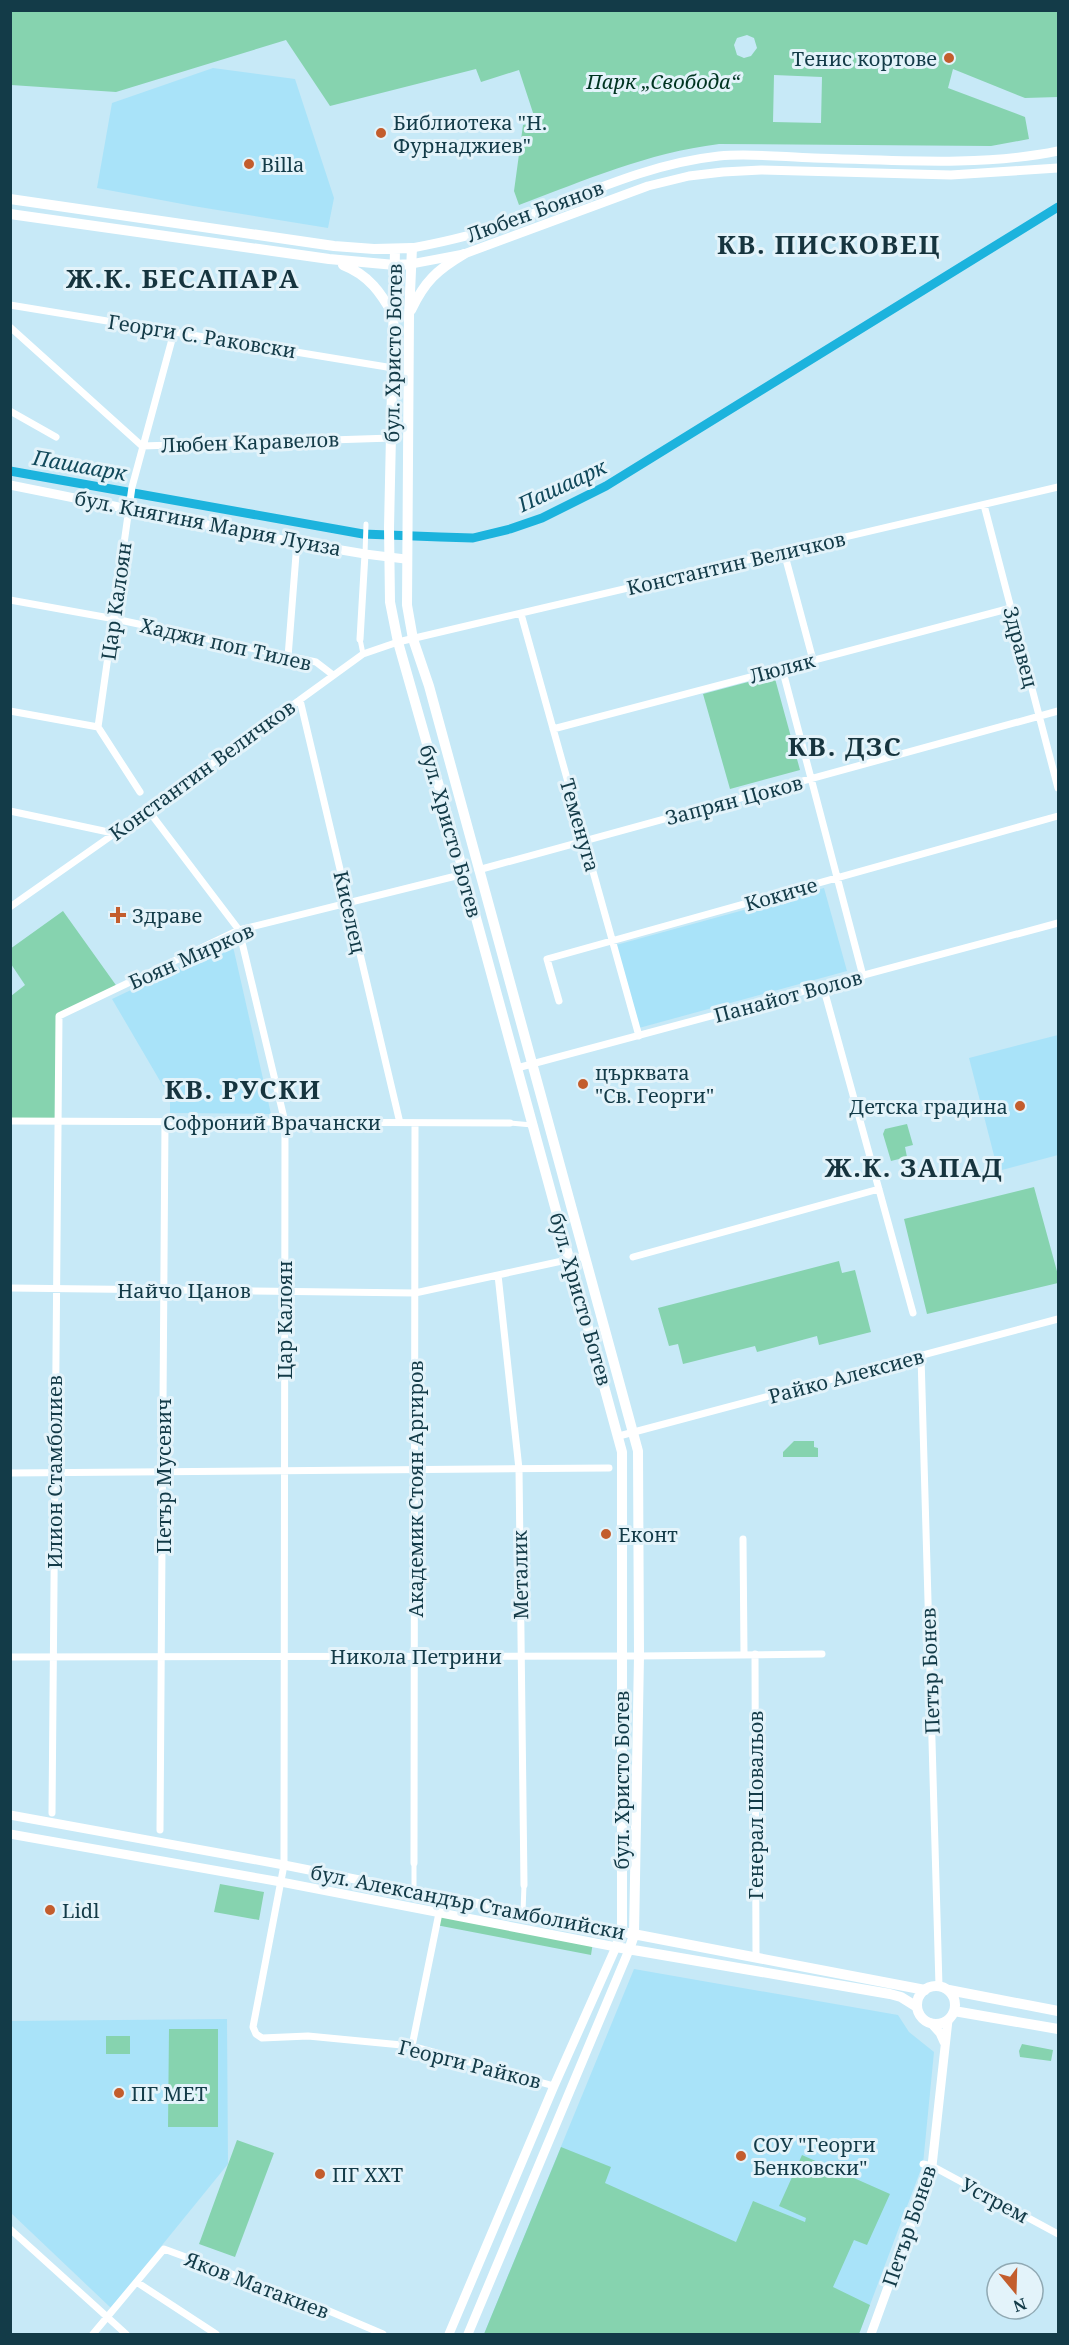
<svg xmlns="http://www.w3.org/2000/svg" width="1069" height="2345" viewBox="0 0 1069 2345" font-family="'Noto Serif',serif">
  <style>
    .built { fill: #a9e3f9 }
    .green { fill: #86d3af; fill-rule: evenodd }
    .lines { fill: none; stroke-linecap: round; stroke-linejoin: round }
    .canal { stroke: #1cb3dd; stroke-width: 9 }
    .pedestrian { stroke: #fff; stroke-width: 5 }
    .minor { stroke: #fff; stroke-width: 7 }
    .tertiary { stroke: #fff; stroke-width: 9 }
    .secondary { stroke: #fff; stroke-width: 10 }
    .poi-dot { fill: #c35d2d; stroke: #e3f3fa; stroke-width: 2 }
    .labels { text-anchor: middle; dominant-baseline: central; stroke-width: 6; stroke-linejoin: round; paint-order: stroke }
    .poi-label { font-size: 20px; fill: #133b48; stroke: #e3f3fa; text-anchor: start }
    .park-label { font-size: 20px; font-style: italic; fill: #003421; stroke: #e3f3fa }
    .street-label { font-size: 20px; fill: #133b48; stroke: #e3f3fa }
    .water-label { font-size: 21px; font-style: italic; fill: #11495b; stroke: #e3f3fa }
    .district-label { font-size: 26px; font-weight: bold; letter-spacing: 1.5px; fill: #16343e; stroke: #e3f3fa }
  </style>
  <rect width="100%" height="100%" fill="#c7e9f7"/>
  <path class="built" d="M213,68l82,11 39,119 -6,30 -135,-22 -96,-18 15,-85z
    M824,888l23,83 -208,57 -23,-83z
    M232,942l39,172 -101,-1v-15l-58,-99z
    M1058,1035v120l-60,16 -29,-113z
    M634,1969l264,46 11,17 25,20 -11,112 -64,170h-375z
    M227,2019l1,145 -117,144 -100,-95 -1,-192z"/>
  <path class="green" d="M11,10l1047,1v86l-33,1 -72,-29 -5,19 77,29 4,22 -38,7 -272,-2c-72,9 -133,36 -200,61l-5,-14 9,-66 13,-3 -17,-52 -38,12 -5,-13 -146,37 -44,-66 -170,52 -105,-7zM747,35l7,3 3,10 -6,8 -7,2 -7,-3 -3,-10 3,-7zM774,75l48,2 -1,46 -48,-1z
    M774,675l26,95 -70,19 -27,-95z
    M63,911l55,77 -59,28 -2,105h-46v-125l14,-11 -14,-21 -1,-15z
    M907,1124l6,21 -8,2 2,10 -16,4 -8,-27 2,-5z
    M1034,1187l24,88v8l-131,31 -23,-95z
    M839,1261l3,12 13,-3 16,62 -52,13 -2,-9 -60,16 -2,-6 -72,18 -5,-20 -9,2 -11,-38z
    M794,1441h20v6l4,1v9h-35v-5z
    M220,1884l44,8 -5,28 -45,-8z
    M439,1913l154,29 -2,13 -155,-30z
    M169,2029h49v98h-50z
    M106,2036h24v18h-24z
    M1022,2044l31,6 -2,11 -31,-4 -1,-6z
    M237,2140l37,13 -39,104 -36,-13z
    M561,2147l50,20 -6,16 131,59 17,-41 52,21 1,-4 -27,-12 23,-51 88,39 -23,51 -13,-5 -21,47 37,18 -11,29h-375z"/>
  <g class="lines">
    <path class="canal" d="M10,471l353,63 77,3 33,1 37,-9 32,-11 64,-32 452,-279"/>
    <path class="pedestrian" d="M365,554l1,-30
      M360,639l3,15
      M510,1123l22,2
      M414,1891v-28
      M523,1912l1,-27"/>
    <path class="minor" d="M10,305l383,63
      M10,327l132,119 250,-8
      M10,411l46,26
      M984,505l74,283
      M784,552l29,108
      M10,600l105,19 201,43 17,13
      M521,614l118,422
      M360,639l5,-85
      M288,657l9,-115
      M782,668l81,308
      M300,700l100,423
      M10,711l88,16
      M553,729l458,-121
      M140,792l-42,-65 34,-240 42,-155
      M148,810l91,120 46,192 -1,743 -31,162 3,7 6,4 46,-2 104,10 142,40
      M10,811l103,22
      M478,870l580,-159
      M10,907l138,-97 215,-156 35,-12 660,-155
      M823,986l90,327
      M559,1001l-12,-42 511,-143
      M517,1068l541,-145
      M10,1121l500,2
      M633,1257l246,-68
      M498,1275l21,194 5,416
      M10,1288l405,5 170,-37
      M921,1356l18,630
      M619,1436l439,-117
      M10,1473l599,-5
      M743,1539l1,115
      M755,1654l1,303
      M10,1657l629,-1 183,-2
      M52,1813l7,-797 180,-86 225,-56
      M160,1830l5,-708
      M414,1863l1,-740
      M412,2046l27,-133
      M923,2164l9,2 126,68
      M10,2229l116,105
      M138,2283l78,51
      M93,2334l71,-85 144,53 75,32"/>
    <path class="tertiary" d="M412,248c26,-5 50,-10 75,-18 78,-25 149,-65 232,-74 32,-3 64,1 95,2 79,2 167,9 244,-7
      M411,264l53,-10 184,-68 41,-10 34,-4 38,-2 190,5 107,-7
      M10,485l272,55 83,14 40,5
      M10,1815l274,50 338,67
      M10,1834l271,48 335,65 -62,139 -105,248
      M931,2023l9,10 4,9
      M468,2334l161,-384
      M871,2334l61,-168 16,-146"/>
    <path class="secondary" d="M10,199l324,47 40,3 38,-1 -3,67 -2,290 6,34 16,47 209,765 1,205 -5,279 -5,15
      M10,214l319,45 66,6 16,-1
      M395,249l-6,279 1,74 8,40 66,232 158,578v480l-6,15 274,47 11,3 16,10
      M343,265c26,10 38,28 51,51
      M411,310c14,-29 26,-40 53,-56
      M628,1933l297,57
      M917 2005a19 19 0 1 1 38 0a19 19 0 1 1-38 0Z
      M949,1990l109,21
      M954,2011l104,18"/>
  </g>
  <g class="poi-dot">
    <circle cx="949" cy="58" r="6"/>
    <circle cx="381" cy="133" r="6"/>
    <circle cx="249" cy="164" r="6"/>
    <path d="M115 906h6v6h6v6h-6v6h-6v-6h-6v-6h6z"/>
    <circle cx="583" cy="1084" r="6"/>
    <circle cx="1020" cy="1106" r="6"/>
    <circle cx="606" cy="1534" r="6"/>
    <circle cx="50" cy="1910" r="6"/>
    <circle cx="119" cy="2093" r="6"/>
    <circle cx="741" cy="2156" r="6"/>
    <circle cx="320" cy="2174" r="6"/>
  </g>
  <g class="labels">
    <g class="poi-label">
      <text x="937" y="58" text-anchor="end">Тенис кортове</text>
      <text x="393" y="122">Библиотека "Н.<tspan x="393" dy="23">Фурнаджиев"</tspan></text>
      <text x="261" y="164">Billa</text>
      <text x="132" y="915">Здраве</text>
      <text x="595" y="1072">църквата<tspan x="595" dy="23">"Св. Георги"</tspan></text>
      <text x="1008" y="1106" text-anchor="end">Детска градина</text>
      <text x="618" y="1534">Еконт</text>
      <text x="62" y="1910">Lidl</text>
      <text x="131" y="2093">ПГ МЕТ</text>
      <text x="753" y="2144">СОУ "Георги<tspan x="753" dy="23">Бенковски"</tspan></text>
      <text x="332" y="2174">ПГ ХХТ</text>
    </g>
    <g class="park-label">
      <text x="663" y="81">Парк „Свобода“</text>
    </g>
    <g class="street-label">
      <text transform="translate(535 211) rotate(-20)">Любен Боянов</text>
      <text transform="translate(202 336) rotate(9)">Георги С. Раковски</text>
      <text transform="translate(393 353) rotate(-89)">бул. Христо Ботев</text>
      <text transform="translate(250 442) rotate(-2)">Любен Каравелов</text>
      <text transform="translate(208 523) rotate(11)">бул. Княгиня Мария Луиза</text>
      <text transform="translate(736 563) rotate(-13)">Константин Величков</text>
      <text transform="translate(116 601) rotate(-82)">Цар Калоян</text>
      <text transform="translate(226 644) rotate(13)">Хаджи поп Тилев</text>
      <text transform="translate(1021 647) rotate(75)">Здравец</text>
      <text transform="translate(782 668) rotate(-15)">Люляк</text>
      <text transform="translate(202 770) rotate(-36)">Константин Величков</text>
      <text transform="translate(734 800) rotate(-15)">Запрян Цоков</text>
      <text transform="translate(580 825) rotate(74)">Теменуга</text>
      <text transform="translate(451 831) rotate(74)">бул. Христо Ботев</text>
      <text transform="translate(781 894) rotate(-16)">Кокиче</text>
      <text transform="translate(350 912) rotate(77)">Киселец</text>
      <text transform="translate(191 956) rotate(-24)">Боян Мирков</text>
      <text transform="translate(788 996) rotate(-15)">Панайот Волов</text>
      <text x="272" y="1122">Софроний Врачански</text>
      <text x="184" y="1290">Найчо Цанов</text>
      <text transform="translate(581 1299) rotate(74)">бул. Христо Ботев</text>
      <text transform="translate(284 1320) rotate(-90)">Цар Калоян</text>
      <text transform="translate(846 1376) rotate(-15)">Райко Алексиев</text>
      <text transform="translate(54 1472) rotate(-90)">Илион Стамболиев</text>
      <text transform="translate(163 1476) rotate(-90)">Петър Мусевич</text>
      <text transform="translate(415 1489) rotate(-90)">Академик Стоян Аргиров</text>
      <text transform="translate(520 1575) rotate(-91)">Металик</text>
      <text x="416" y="1656">Никола Петрини</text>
      <text transform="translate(930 1671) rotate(-92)">Петър Бонев</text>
      <text transform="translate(621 1780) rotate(-90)">бул. Христо Ботев</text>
      <text transform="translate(755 1805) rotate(-90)">Генерал Шовальов</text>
      <text transform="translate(468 1902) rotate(11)">бул. Александър Стамболийски</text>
      <text transform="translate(470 2064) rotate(14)">Георги Райков</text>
      <text transform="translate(995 2200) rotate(28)">Устрем</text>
      <text transform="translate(909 2226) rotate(-71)">Петър Бонев</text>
      <text transform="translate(257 2285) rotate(21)">Яков Матакиев</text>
    </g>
    <g class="water-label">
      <text transform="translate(80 465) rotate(10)">Пашаарк</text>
      <text transform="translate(562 485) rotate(-25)">Пашаарк</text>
    </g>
    <g class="district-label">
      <text x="829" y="244">КВ. ПИСКОВЕЦ</text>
      <text x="183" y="278">Ж.К. БЕСАПАРА</text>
      <text x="845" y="746">КВ. ДЗС</text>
      <text x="243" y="1089">КВ. РУСКИ</text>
      <text x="914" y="1167">Ж.К. ЗАПАД</text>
    </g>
  </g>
  <rect width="1069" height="2345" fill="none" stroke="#133b48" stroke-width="24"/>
  <g transform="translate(1015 2291) rotate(161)"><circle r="28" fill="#e3f3fa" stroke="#90a9b3" stroke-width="1.5"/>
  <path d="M0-4.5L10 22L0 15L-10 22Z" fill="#c35d2d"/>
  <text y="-9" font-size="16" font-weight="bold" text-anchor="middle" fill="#133b48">N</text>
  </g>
</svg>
